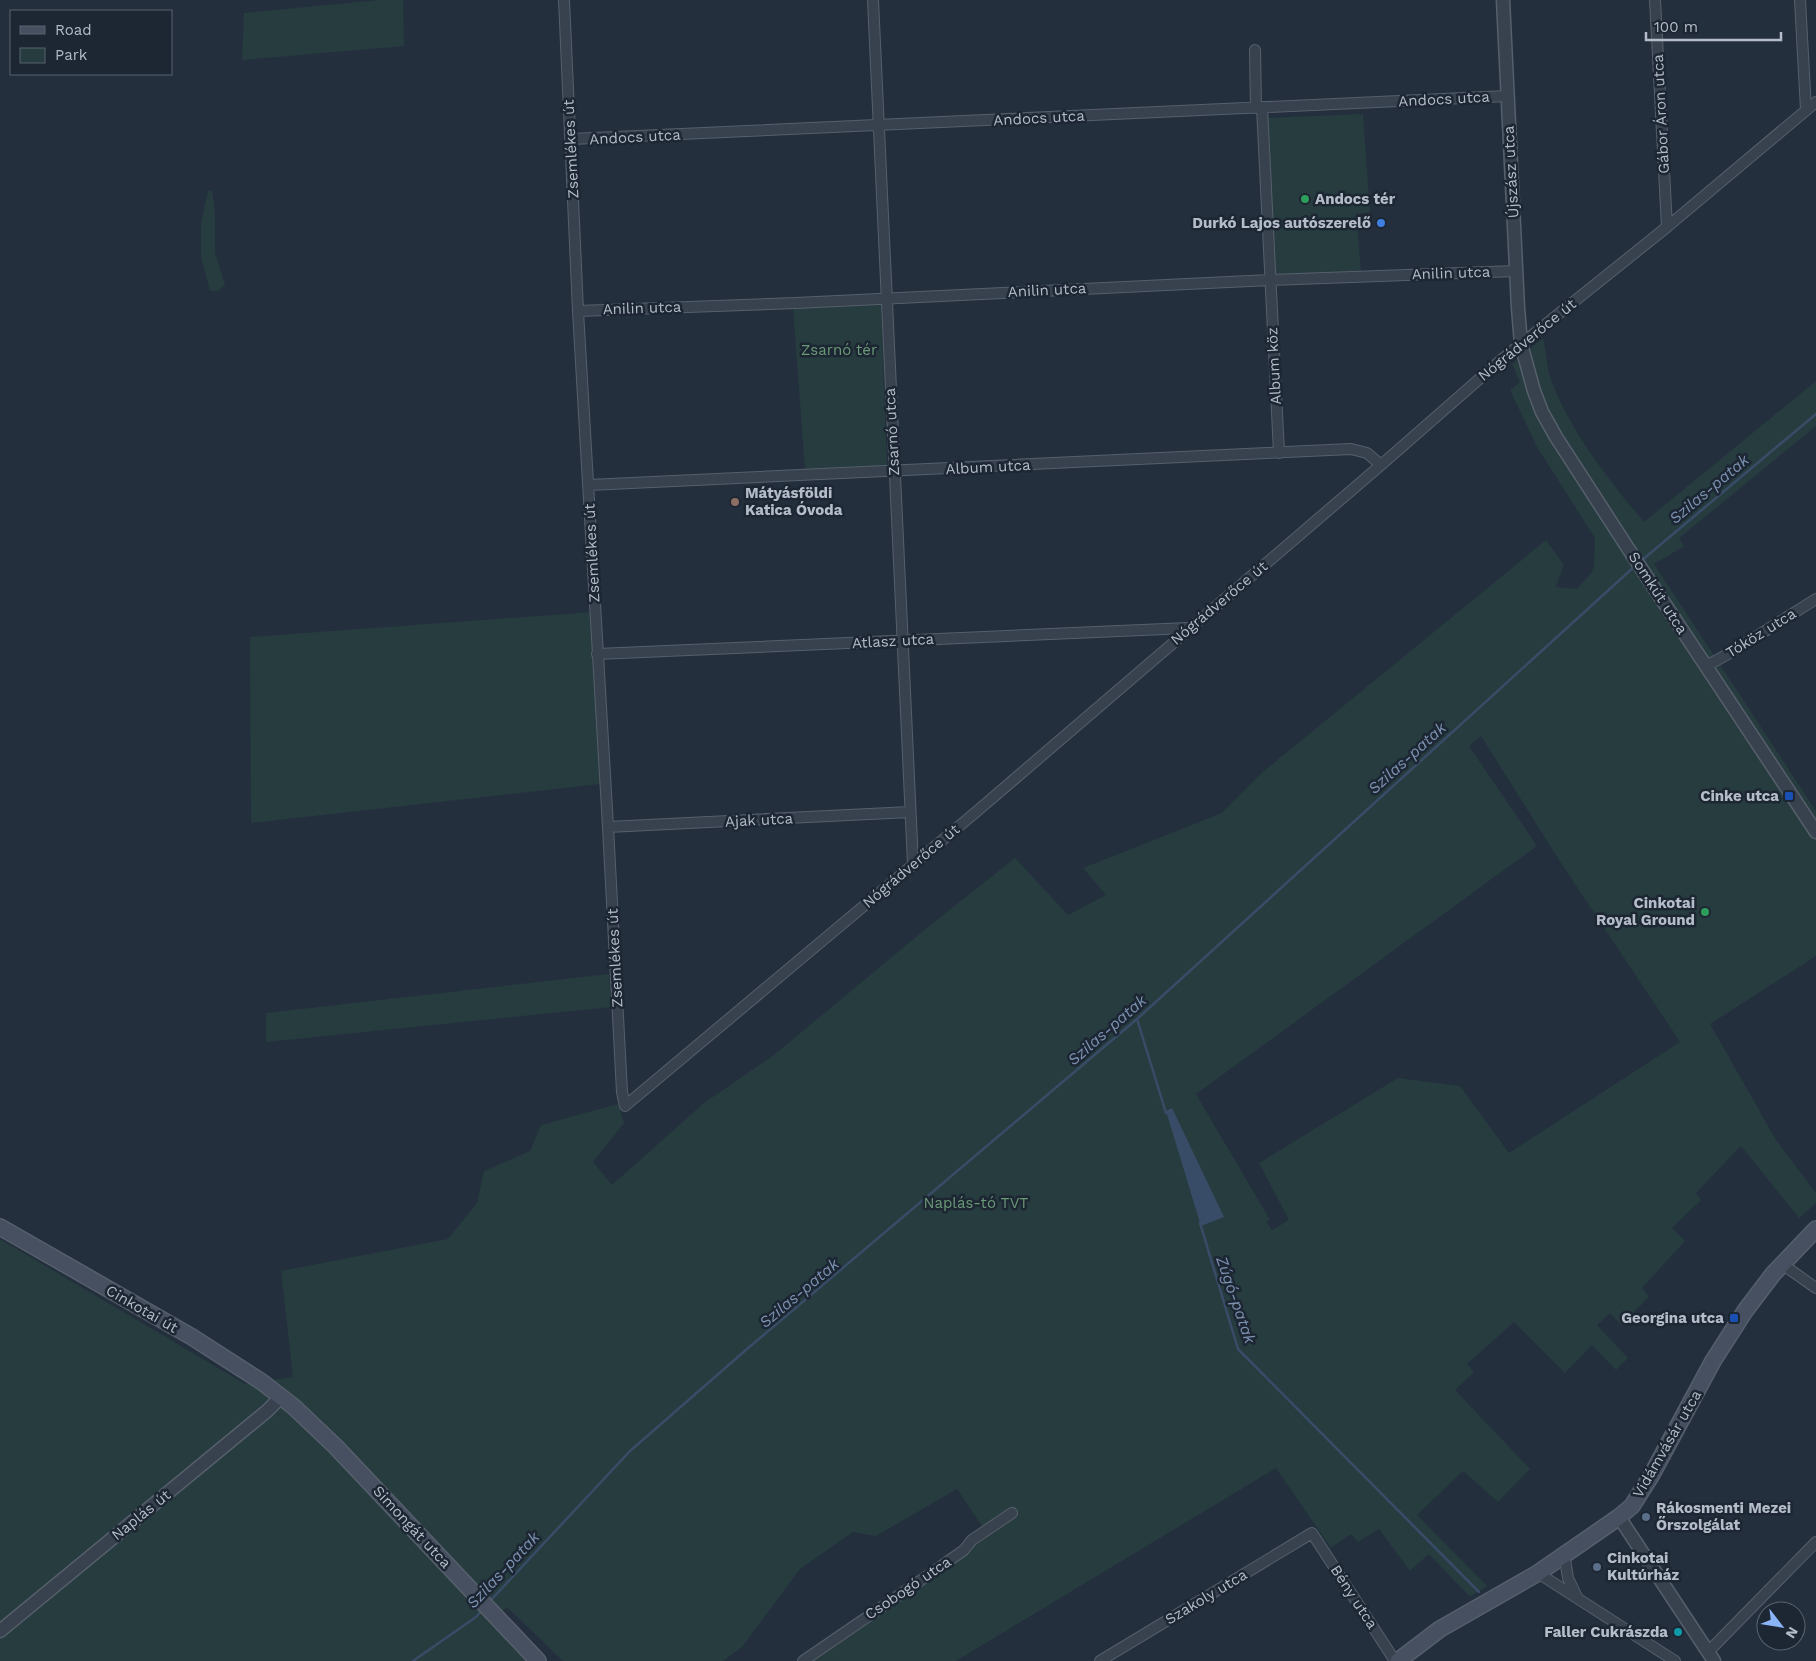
<svg xmlns="http://www.w3.org/2000/svg" width="1816" height="1661" viewBox="0 0 1816 1661" font-family="'Work Sans',sans-serif">
  <style>
    .green { fill: #263c3f; fill-rule: evenodd }
    .water { fill: #394c67 }
    .lines { fill: none; stroke-linecap: round; stroke-linejoin: round }
    .stream { stroke: #394c67; stroke-width: 2.5 }
    .minor-casing { stroke: #565f6c; stroke-width: 12 }
    .tertiary-casing { stroke: #565f6c; stroke-width: 15 }
    .secondary-casing { stroke: #565f6c; stroke-width: 18 }
    .minor { stroke: #38414e; stroke-width: 10 }
    .tertiary { stroke: #38414e; stroke-width: 12 }
    .secondary { stroke: #465061; stroke-width: 15 }
    .leisure-dot { fill: #2e9e5b; stroke: #1d2633; stroke-width: 2 }
    .shop-dot { fill: #3f7fe0; stroke: #1d2633; stroke-width: 2 }
    .education-dot { fill: #8d6e63; stroke: #1d2633; stroke-width: 2 }
    .transit-dot { fill: #1a4fb4; stroke: #1d2633; stroke-width: 2 }
    .service-dot { fill: #5c6f8a; stroke: #1d2633; stroke-width: 2 }
    .culture-dot { fill: #0f9aa8; stroke: #1d2633; stroke-width: 2 }
    .labels { text-anchor: middle; dominant-baseline: central; stroke-width: 5; stroke-linejoin: round; paint-order: stroke }
    .street-label { font-size: 15px; fill: #b4bcc9; stroke: #1d2633 }
    .poi-label { font-size: 15px; font-weight: bold; fill: #b4bcc9; stroke: #1d2633; text-anchor: end }
    .park-label { font-size: 15px; fill: #6b9a76; stroke: #1d2633 }
    .water-label { font-size: 16px; font-style: italic; fill: #7c92b1; stroke: #1d2633 }
  </style>
  <rect width="100%" height="100%" fill="#242f3e"/>
  <path class="green" d="M380,0h23l1,46 -162,14 2,-47z
    M1363,114l7,98 -14,2 5,57 -88,4 -7,-157z
    M212,190l3,23v40l10,31 -7,7h-8l-9,-34v-34l7,-32z
    M881,303l6,163 -82,4 -12,-162z
    M1543,338c3,13 4,29 8,42 20,52 57,99 93,142l172,-141v45l-137,112 5,8 -30,18 162,247v145l-106,68 66,116 40,53v10l-17,15 -58,-72 -45,47 5,7 -29,28 13,13 -43,47 7,9 -28,28 -11,-12 -13,12 31,33 -12,12 -24,-25 -27,28 -51,-51 -47,42 7,8 -19,18 75,79 -32,33 -35,-31 -46,44 70,71 -17,11 -41,-43 -19,17 -31,-42 -21,13 -7,-8 -20,14 -55,-80 -320,193h-151l166,-109 13,-23 -27,-40 -81,47 -23,-4 -53,37 -58,78 -19,14h-160l-56,-54 -16,14 38,40h-529v-422l245,145 48,-7 -12,-106 167,-32 29,-36 7,-32 46,-20 11,-26 77,-21 6,19 -31,39 19,23 92,-82 70,-48 154,-128 87,-69 53,57 38,-20 -23,-27 139,-55 42,-42 282,-231 18,25 -8,22 21,2 15,-17 2,-7 1,-27 -58,-91 -27,-57 10,-8 -8,-18zM1481,736l80,127 119,179 -171,111 -49,-67 -62,-8 -139,85 30,57 -17,10 -6,-9 4,-1 -74,-126 341,-248 -68,-100z
    M593,612l7,172 -349,39 -1,-186z
    M609,974l2,33 -345,35v-29z"/>
  <path class="water" d="M1172,1108l52,109 -23,9 -35,-115z"/>
  <g class="lines">
    <path class="stream" d="M1641,561l175,-147
      M1137,1019l29,94
      M1200,1223l38,126 241,243
      M490,1601l140,-150 117,-102 390,-330 498,-453
      M413,1661l63,-44 7,-8"/>
    <defs>
      <path id="minor" d="M564,0l14,311 30,516 14,265 3,14 351,-294 405,-347 120,-105 166,-133 149,-125
        M873,0l40,864
        M1655,0l12,227
        M1800,0l6,110
        M1255,50l1,58
        M1262,107l17,346
        M571,139l936,-43
        M578,311l218,-8 474,-23 246,-9
        M589,485l762,-36 16,4 14,12
        M597,654l591,-26
        M1706,666l24,-13 86,-54
        M608,827l302,-15
        M1782,1264l34,24
        M1564,1553l4,25 9,19
        M1538,1573l137,88
        M1709,1651l107,-109
        M803,1661l127,-87 34,-24 8,-10 40,-27
        M1100,1661l212,-128 83,128"/>
      <path id="tertiary" d="M1503,0l15,308 3,36 13,47 8,21 14,25 77,119 183,276
        M1619,1517l95,144
        M0,1631l267,-220 14,-14"/>
      <path id="secondary" d="M0,1227l192,110 70,45 32,25 42,40 202,214
        M1398,1661l42,-32 98,-56 81,-56 13,-11 19,-30 62,-115 32,-50 28,-37 43,-45"/>
    </defs>
    <use href="#minor" class="minor-casing"/>
    <use href="#tertiary" class="tertiary-casing"/>
    <use href="#secondary" class="secondary-casing"/>
    <use href="#minor" class="minor"/>
    <use href="#tertiary" class="tertiary"/>
    <use href="#secondary" class="secondary"/>
  </g>
  <g class="leisure-dot">
    <circle cx="1305" cy="199" r="5"/>
    <circle cx="1705" cy="912" r="5"/>
  </g>
  <circle class="shop-dot" cx="1381" cy="223" r="5"/>
  <circle class="education-dot" cx="735" cy="502" r="5"/>
  <g class="transit-dot">
    <rect x="1784" y="791" width="10" height="10" rx="2.5"/>
    <rect x="1729" y="1313" width="10" height="10" rx="2.5"/>
  </g>
  <g class="service-dot">
    <circle cx="1646" cy="1517" r="5"/>
    <circle cx="1597" cy="1567" r="5"/>
  </g>
  <circle class="culture-dot" cx="1678" cy="1632" r="5"/>
  <g class="labels">
    <g class="street-label">
      <text transform="translate(1444 99) rotate(-3)">Andocs utca</text>
      <text transform="translate(1661 114) rotate(-93)">Gábor Áron utca</text>
      <text transform="translate(1039 118) rotate(-3)">Andocs utca</text>
      <text transform="translate(635 137) rotate(-3)">Andocs utca</text>
      <text transform="translate(571 149) rotate(-93)">Zsemlékes út</text>
      <text transform="translate(1511 172) rotate(-93)">Újszász utca</text>
      <text transform="translate(1451 273) rotate(-2)">Anilin utca</text>
      <text transform="translate(1047 290) rotate(-3)">Anilin utca</text>
      <text transform="translate(642 308) rotate(-2)">Anilin utca</text>
      <text transform="translate(1527 340) rotate(-39)">Nógrádverőce út</text>
      <text transform="translate(1274 366) rotate(-93)">Album köz</text>
      <text transform="translate(892 432) rotate(-93)">Zsarnó utca</text>
      <text transform="translate(988 467) rotate(-3)">Album utca</text>
      <text transform="translate(592 553) rotate(-93)">Zsemlékes út</text>
      <text transform="translate(1658 593) rotate(57)">Somkút utca</text>
      <text transform="translate(1219 603) rotate(-40)">Nógrádverőce út</text>
      <text transform="translate(1761 633) rotate(-32)">Tóköz utca</text>
      <text transform="translate(893 641) rotate(-3)">Atlasz utca</text>
      <text transform="translate(759 820) rotate(-3)">Ajak utca</text>
      <text transform="translate(911 866) rotate(-40)">Nógrádverőce út</text>
      <text transform="translate(615 958) rotate(-93)">Zsemlékes út</text>
      <text transform="translate(142 1309) rotate(30)">Cinkotai út</text>
      <text transform="translate(1667 1444) rotate(-60)">Vidámvásár utca</text>
      <text transform="translate(141 1515) rotate(-39)">Naplás út</text>
      <text transform="translate(412 1527) rotate(47)">Simongát utca</text>
      <text transform="translate(908 1588) rotate(-34)">Csobogó utca</text>
      <text transform="translate(1206 1597) rotate(-31)">Szakoly utca</text>
      <text transform="translate(1354 1597) rotate(57)">Bény utca</text>
    </g>
    <g class="poi-label">
      <text x="1315" y="199" text-anchor="start">Andocs tér</text>
      <text x="1371" y="223">Durkó Lajos autószerelő</text>
      <text x="745" y="493" text-anchor="start">Mátyásföldi<tspan x="745" dy="17">Katica Óvoda</tspan></text>
      <text x="1779" y="796">Cinke utca</text>
      <text x="1695" y="903">Cinkotai<tspan x="1695" dy="17">Royal Ground</tspan></text>
      <text x="1724" y="1318">Georgina utca</text>
      <text x="1656" y="1508" text-anchor="start">Rákosmenti Mezei<tspan x="1656" dy="17">Őrszolgálat</tspan></text>
      <text x="1607" y="1558" text-anchor="start">Cinkotai<tspan x="1607" dy="17">Kultúrház</tspan></text>
      <text x="1668" y="1632">Faller Cukrászda</text>
    </g>
    <g class="park-label">
      <text x="839" y="350">Zsarnó tér</text>
      <text x="976" y="1203">Naplás-tó TVT</text>
    </g>
    <g class="water-label">
      <text transform="translate(1709 489) rotate(-40)">Szilas-patak</text>
      <text transform="translate(1407 758) rotate(-42)">Szilas-patak</text>
      <text transform="translate(1107 1030) rotate(-41)">Szilas-patak</text>
      <text transform="translate(799 1293) rotate(-40)">Szilas-patak</text>
      <text transform="translate(1236 1300) rotate(71)">Zúgó-patak</text>
      <text transform="translate(503 1570) rotate(-47)">Szilas-patak</text>
    </g>
  </g>
  <rect x="10" y="10" width="162" height="65" fill="#1d2633" stroke="#59626f"/>
  <rect x="20" y="26" width="25" height="8" fill="#465061" stroke="#59626f"/>
  <text x="55" y="35" font-size="15" fill="#b4bcc9">Road</text>
  <rect x="20" y="48" width="25" height="15" fill="#263c3f" stroke="#59626f"/>
  <text x="55" y="60" font-size="15" fill="#b4bcc9">Park</text>
  <g transform="translate(1781 1626) rotate(121)"><circle r="24" fill="#1d2633" stroke="#59626f"/>
  <path d="M0-4L9 19L0 12L-9 19Z" fill="#8ab4f8"/>
  <text y="-8" font-size="14" font-weight="bold" text-anchor="middle" fill="#b4bcc9">N</text>
  </g>
  <path d="M1646 32v8h135v-8" fill="none" stroke="#b4bcc9" stroke-width="2.5"/>
  <text x="1654" y="32" font-size="15" fill="#b4bcc9" stroke="#1d2633" stroke-width="4" paint-order="stroke">100 m</text>
</svg>
